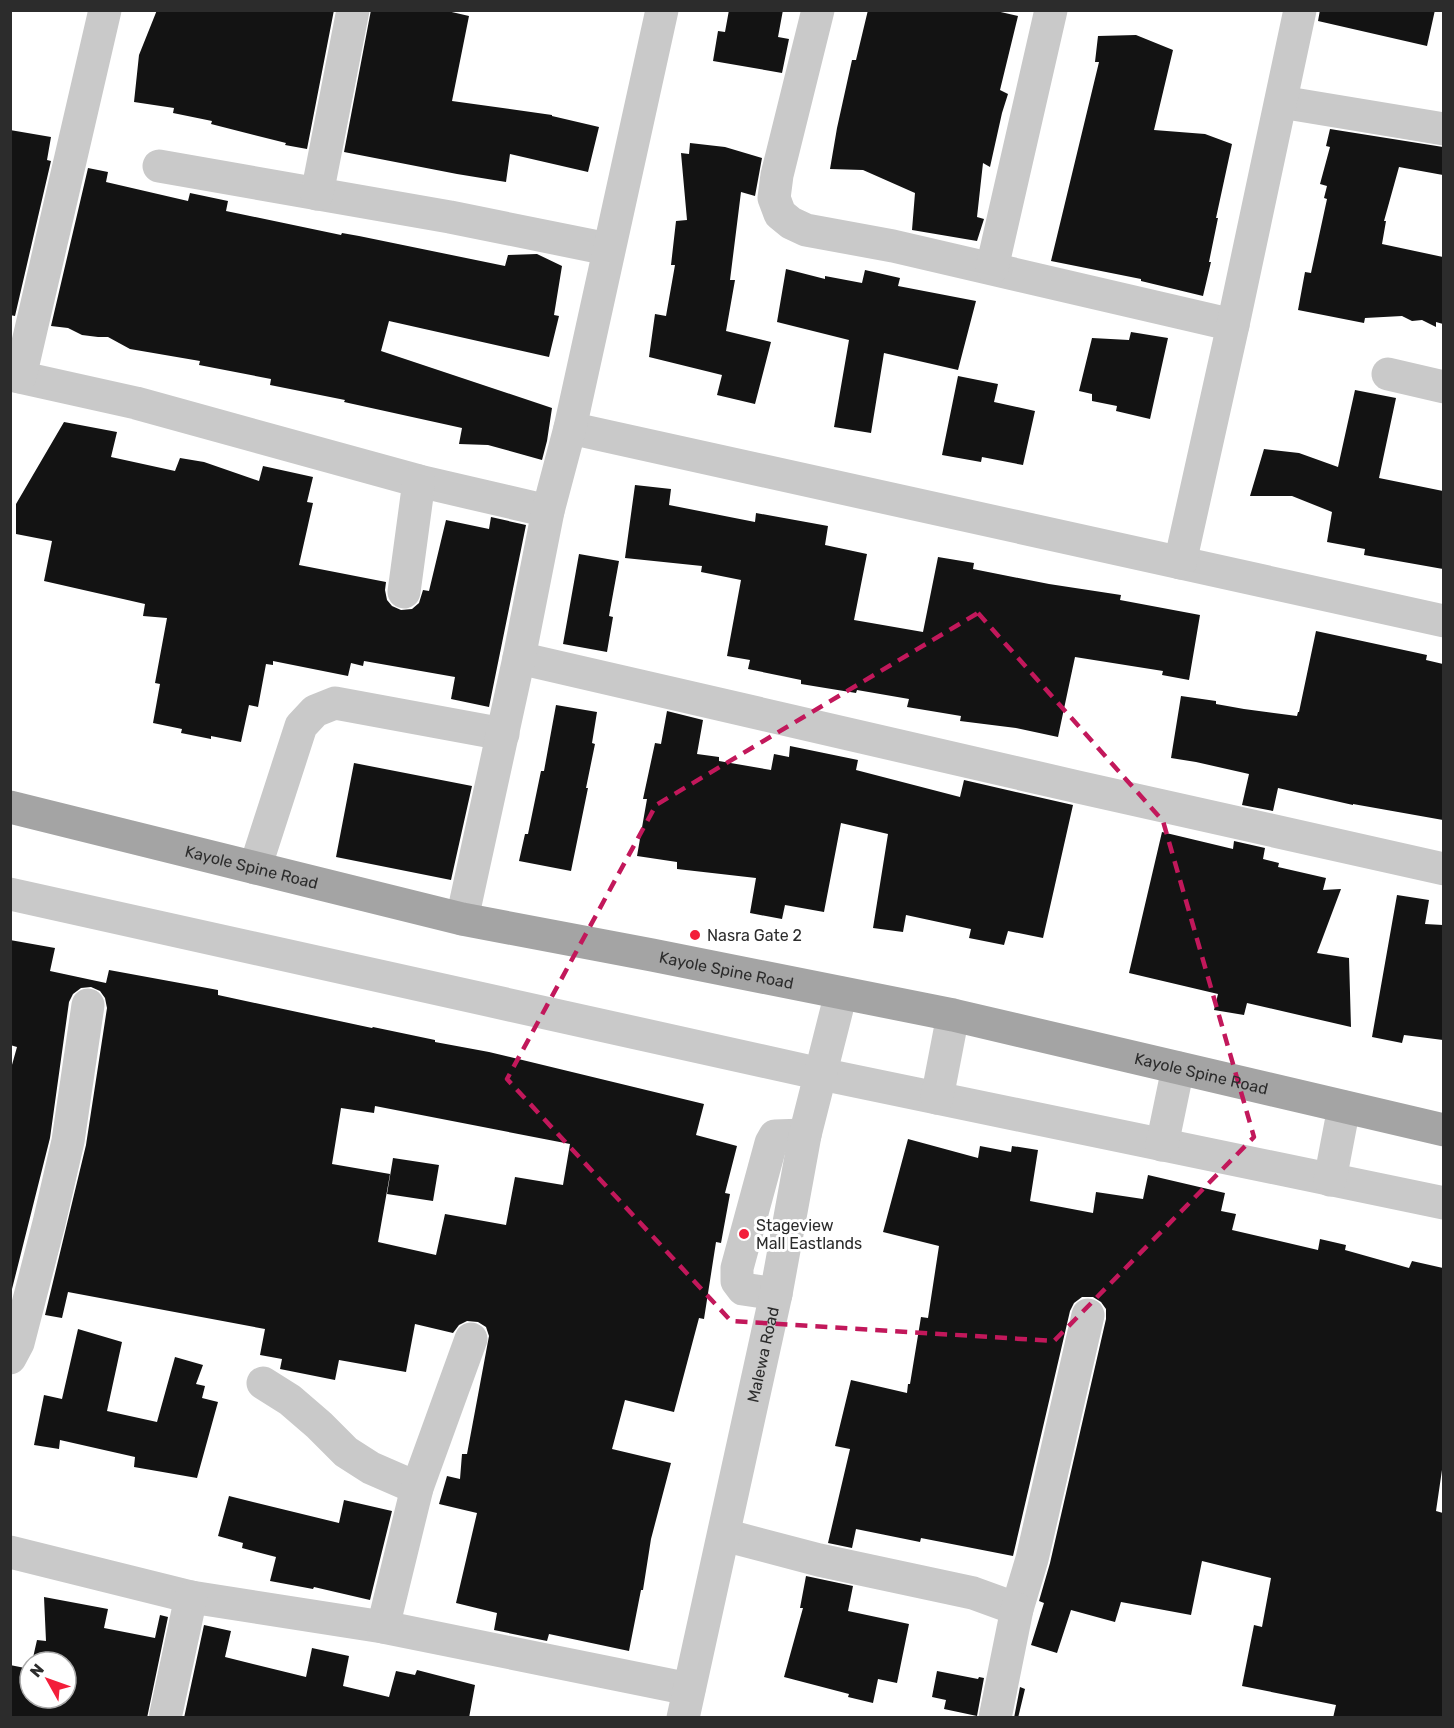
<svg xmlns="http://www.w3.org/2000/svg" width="1454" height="1728" viewBox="0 0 1454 1728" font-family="Rubik,sans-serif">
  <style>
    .building { fill: #131313; fill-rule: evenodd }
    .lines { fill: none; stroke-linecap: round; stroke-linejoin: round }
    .minor { stroke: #c9c9c9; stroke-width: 33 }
    .major { stroke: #a4a4a4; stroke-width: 33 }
    .marked { fill: none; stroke: #c2185b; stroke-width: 4.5; stroke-dasharray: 12 8; stroke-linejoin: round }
    .poi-dot { fill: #f31e3a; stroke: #fff; stroke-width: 2 }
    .labels { text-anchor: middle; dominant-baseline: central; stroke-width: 6; stroke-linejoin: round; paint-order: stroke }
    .street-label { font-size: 16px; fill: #2c2c2c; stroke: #fff }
    .poi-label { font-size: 16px; fill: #2c2c2c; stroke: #fff; text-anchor: start }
  </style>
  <rect width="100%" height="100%" fill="#fff"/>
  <path class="building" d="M157,10h177l-27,139 -22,-4 1,-2 -75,-19 1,-3 -39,-8 1,-5 -40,-6 5,-47z
    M371,10h72l26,6 -17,85 100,14v1l47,11 -11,45 -78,-18 -4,28 -49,-8 -113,-22z
    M729,10h54l-5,27 11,2 -7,34 -69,-12 5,-30 7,1z
    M868,10h124l26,6 -18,74 8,4 -6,19 -12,54 -7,-4 -6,54 7,2 -7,22 -65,-11 3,-37 -52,-23 -33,-1 7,-41 15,-68h4z
    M1320,10h115l-8,36 -109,-25z
    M1136,35l37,15 -19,80 51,4 27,10 -16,74h2l-9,44h2l-8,34 -62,-15v-2l-90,-18 48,-199h-4l3,-26z
    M1330,129l113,18v28l-44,-8 -15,54h2l-4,23 61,13v67l-7,-2v5l-14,-7 -10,1 -10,-5 -37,2 -1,5 -66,-13 7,-38 6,1 16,-74 -3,-1 3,-12 -7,-2 10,-37 -4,-1z
    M10,130l41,7 -4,23 4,1 -36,155 -5,-1z
    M690,143l35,4 37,11 -7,38 -14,-4 -11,88h5l-9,51 45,11 -16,62 -38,-9 5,-20 -73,-18 6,-43 11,2 9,-51h-4l5,-44 11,-1 -6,-67 8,1z
    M88,168l20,4 -2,10 82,19 2,-8 38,8 -2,10 115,24 1,-2 17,3 146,30 3,-11 29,-1 25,12 -8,49 5,1 -10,41 -160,-36 -8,30 171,57 -5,33 -5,19 -54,-15 -29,-1 3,-16 -118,-26 1,-2 -75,-15 1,-6 -72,-14 1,-4 -70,-12 -22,-12h-10l-16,-2 -14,-7 -17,-2z
    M786,269l39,10v-3l37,7 3,-13 35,8 -2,8 78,15 -18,69 -74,-17 -13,80 -37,-6 15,-87 -72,-18z
    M1131,332l37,6 -18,81 -34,-8 1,-5 -25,-5v-7l-13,-3 13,-53 37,2z
    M958,376l40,8 -4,18 41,9 -12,54 -41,-8 -1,5 -39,-7z
    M1355,390l41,8 -17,80 64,13v78l-79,-14 1,-6 -38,-7 5,-30 -40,-16h-42l14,-47 35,4 39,14z
    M64,422l53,10 -6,25 64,14 5,-13 24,4 55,19 4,-15 50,11 -6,25 6,1 -14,62 87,17 -1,8 2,10 5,6 9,4 11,-1 7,-6 4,-13 6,1 17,-71 43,9 2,-12 35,8 -37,182 -38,-8 4,-22 -91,-16 -1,5 -12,-3 -3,13 -75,-15v4l-7,-1 -8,43 -9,-2 -8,37 -30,-6v3l-30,-6 1,-4 -29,-6 7,-39 -5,-1 12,-65 -24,-2 2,-12 -101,-23 8,-40 -36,-7v-30z
    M635,485l36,4 -2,16 86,17 1,-9 72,13 -3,19 42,9 -13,66 69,12 15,-75 36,6 -1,6 76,15 72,11 -1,5 80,15 -11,65 -27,-5 1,-4 -88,-14 -17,80 -42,-9 -56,-7 1,-5 -54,-9 2,-8 -52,-9 -1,3 -55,-9v-4l-53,-11 2,-9 -23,-4 14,-76 -40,-8 1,-6 -77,-8z
    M579,554l40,7 -10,55 4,1 -6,35 -44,-8z
    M1316,631l111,24 -1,5 17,4v156l-90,-16v1l-75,-17 -5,23 -31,-6 7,-31 -53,-12 -25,-4 10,-62 35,5v3l28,5 53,7 1,-4h1z
    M556,705l41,7 -5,31 3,1 -9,44h2l-17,83 -52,-10 6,-27h3l13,-63h3z
    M667,711l36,9 -6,34 22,3v4l52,9 3,-16 15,3 1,-11 68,14 -2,10 104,27 4,-17 109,25 -30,133 -35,-7 -4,14 -35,-7 2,-9 -65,-14 -3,17 -30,-4 15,-94 -47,-11 -17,89 -39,-7 -3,14 -32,-6 6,-35 -79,-9v-7l-40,-6 10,-57h-4l12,-56 6,1z
    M354,763l118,23 -21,94 -115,-23z
    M1162,832l71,17 1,-8 31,7 -2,11 16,4 -1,4 48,11 -3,12 18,-1 -24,64 32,5 2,69 -104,-24 -3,12 -30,-5 4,-16 -89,-21z
    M1397,895l32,5 -4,24 18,1v115l-39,-5 -2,8 -30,-6z
    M10,940l45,8 -5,23 56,12 3,-13 109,20v5l154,33 1,-1 62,13v2l54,10 215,52 -8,31 41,11 -12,47 5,1 -9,49 -5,-1 -12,77 -5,-1 -25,94 -49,-12 -13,49 59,14 -20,76 -8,51h-2l-12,61 -80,-17 -2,7 -53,-11 3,-17 -41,-10 21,-90 -38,-9 8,-28 13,3 2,-25h5l22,-118 -3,-9 -8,-5 -11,-1 -8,4 -6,8 -38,-9 -9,48 -67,-12 -4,20 -55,-11 2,-10 -22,-4 5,-26 -197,-37 -6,26 -17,-3 41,-170 21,-137 -2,-10 -5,-7 -9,-4 -10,1 -8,6 -4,8 -19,136 -40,159v-225l7,-25 -7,-2zM375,1106l195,38 -7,41 -48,-8 -9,48 -61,-11 -9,41 -58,-13 12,-68 -58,-10 9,-56 33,5z
    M908,1139l70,19 2,-12 31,6 1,-6 26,4 -8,51 63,12 3,-21 47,7 5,-24 77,18 -4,18 15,3 -4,16 86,20 2,-11 26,6 -1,5 64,18 3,-7 31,7v195l-7,48 7,2v205h-110l3,-13 -94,-19 12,-61 8,2 9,-49 -69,-17 -11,54 -70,-13 -6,20 -44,-12 -14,43 -26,-8 13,-42 -5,-2 11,-38 56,-244v-10l-5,-7 -8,-5h-11l-8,6 -4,8 -57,245 -92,-18 -1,4 -64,-13 -4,19 -24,-5 22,-94 -15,-3 16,-66 56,13 1,-9h2l11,-67 7,1 11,-72 -56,-14z
    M393,1158l46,7 -6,36 -46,-7z
    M78,1329l44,13 -15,69 50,11 18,-65 28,8 -7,19 9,2 -3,12 16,4 -21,76 -63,-11 1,-10 -75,-17 -1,9 -25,-4 10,-50 18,4z
    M229,1496l110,27 5,-23 48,11 -22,89 -56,-13 -1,2 -43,-8 6,-24 -34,-9 1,-5 -25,-7z
    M806,1576l47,10 -5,25 61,13 -12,59 -19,-4 -5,24 -25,-6 1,-3 -65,-17 19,-69h-3z
    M44,1597l64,12 -4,19 51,10 5,-23 8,2 -21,101h-137v-53l20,4v29h36v-36h-34l5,-22 9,1z
    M204,1625l27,6 -6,26 81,20 6,-29 37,8 -6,30 46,11 7,-26 19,4 2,-5 58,15 -6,33h-285z
    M937,1671l41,8 1,-2 5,1 -7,38 -33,-7 2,-9 -14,-3z
    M1020,1687l5,2 -7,29h-4z"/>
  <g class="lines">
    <g class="minor">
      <path d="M818,10l-41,165 -3,23 6,16 11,9 15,7 87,16 340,79"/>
      <path d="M1281,102l163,27"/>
      <path d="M159,166l291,51 158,32"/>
      <path d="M317,194l36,-184"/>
      <path d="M992,268l59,-258"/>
      <path d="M1388,374l56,13"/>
      <path d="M10,375l126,28 283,78 129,30"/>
      <path d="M20,377l85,-367"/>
      <path d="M570,428l874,193"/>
      <path d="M1180,563l53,-238 67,-315"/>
      <path d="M404,592l15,-111"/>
      <path d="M519,658l559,129 366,82"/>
      <path d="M255,868l46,-142 14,-15 20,-8 168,31"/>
      <path d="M10,894l811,180 623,129"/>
      <path d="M462,919l57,-261 29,-147 22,-83 92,-418"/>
      <path d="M937,1098l16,-83"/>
      <path d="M1162,1145l16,-77"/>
      <path d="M1330,1180l14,-73"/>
      <path d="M776,1294l-33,-5 -6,-8v-13l34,-125 4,-7 30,-1"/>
      <path d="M10,1358l8,-15 31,-120 19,-82 20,-136"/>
      <path d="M263,1383l27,17 29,25 27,27 25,16 46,20"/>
      <path d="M724,1535l95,25 154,33 44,16 15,-50 56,-244"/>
      <path d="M10,1552l181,45 192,30 306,62"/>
      <path d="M383,1627l34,-139 54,-149"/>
      <path d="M165,1718l26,-121"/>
      <path id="s1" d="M683,1718l93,-424 29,-159 36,-142"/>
      <path d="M995,1718l22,-109"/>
    </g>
    <path class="major" id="s2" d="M10,807l452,112 190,36 301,60 491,115"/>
  </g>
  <path class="marked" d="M978,613l185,208 91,316 -200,204 -323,-20 -224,-242 149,-274z"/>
  <g class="poi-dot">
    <circle cx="695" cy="935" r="6"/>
    <circle cx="744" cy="1234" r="6"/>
  </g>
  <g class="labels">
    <g class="street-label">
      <text stroke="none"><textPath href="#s2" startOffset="249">Kayole Spine Road</textPath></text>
      <text stroke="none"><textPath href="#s2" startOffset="735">Kayole Spine Road</textPath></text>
      <text stroke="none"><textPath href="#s2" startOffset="1221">Kayole Spine Road</textPath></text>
      <text stroke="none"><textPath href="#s1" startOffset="372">Malewa Road</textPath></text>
    </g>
    <g class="poi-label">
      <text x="707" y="935">Nasra Gate 2</text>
      <text x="756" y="1225">Stageview<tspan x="756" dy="18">Mall Eastlands</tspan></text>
    </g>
  </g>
  <rect width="1454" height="1728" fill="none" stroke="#2c2c2c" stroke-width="24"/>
  <g transform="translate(48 1680) rotate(310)"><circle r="28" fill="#ffffff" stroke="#ababab" stroke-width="1.5"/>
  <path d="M0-4.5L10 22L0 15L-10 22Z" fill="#f31e3a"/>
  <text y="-9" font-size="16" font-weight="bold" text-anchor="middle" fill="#2c2c2c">N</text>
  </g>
</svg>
